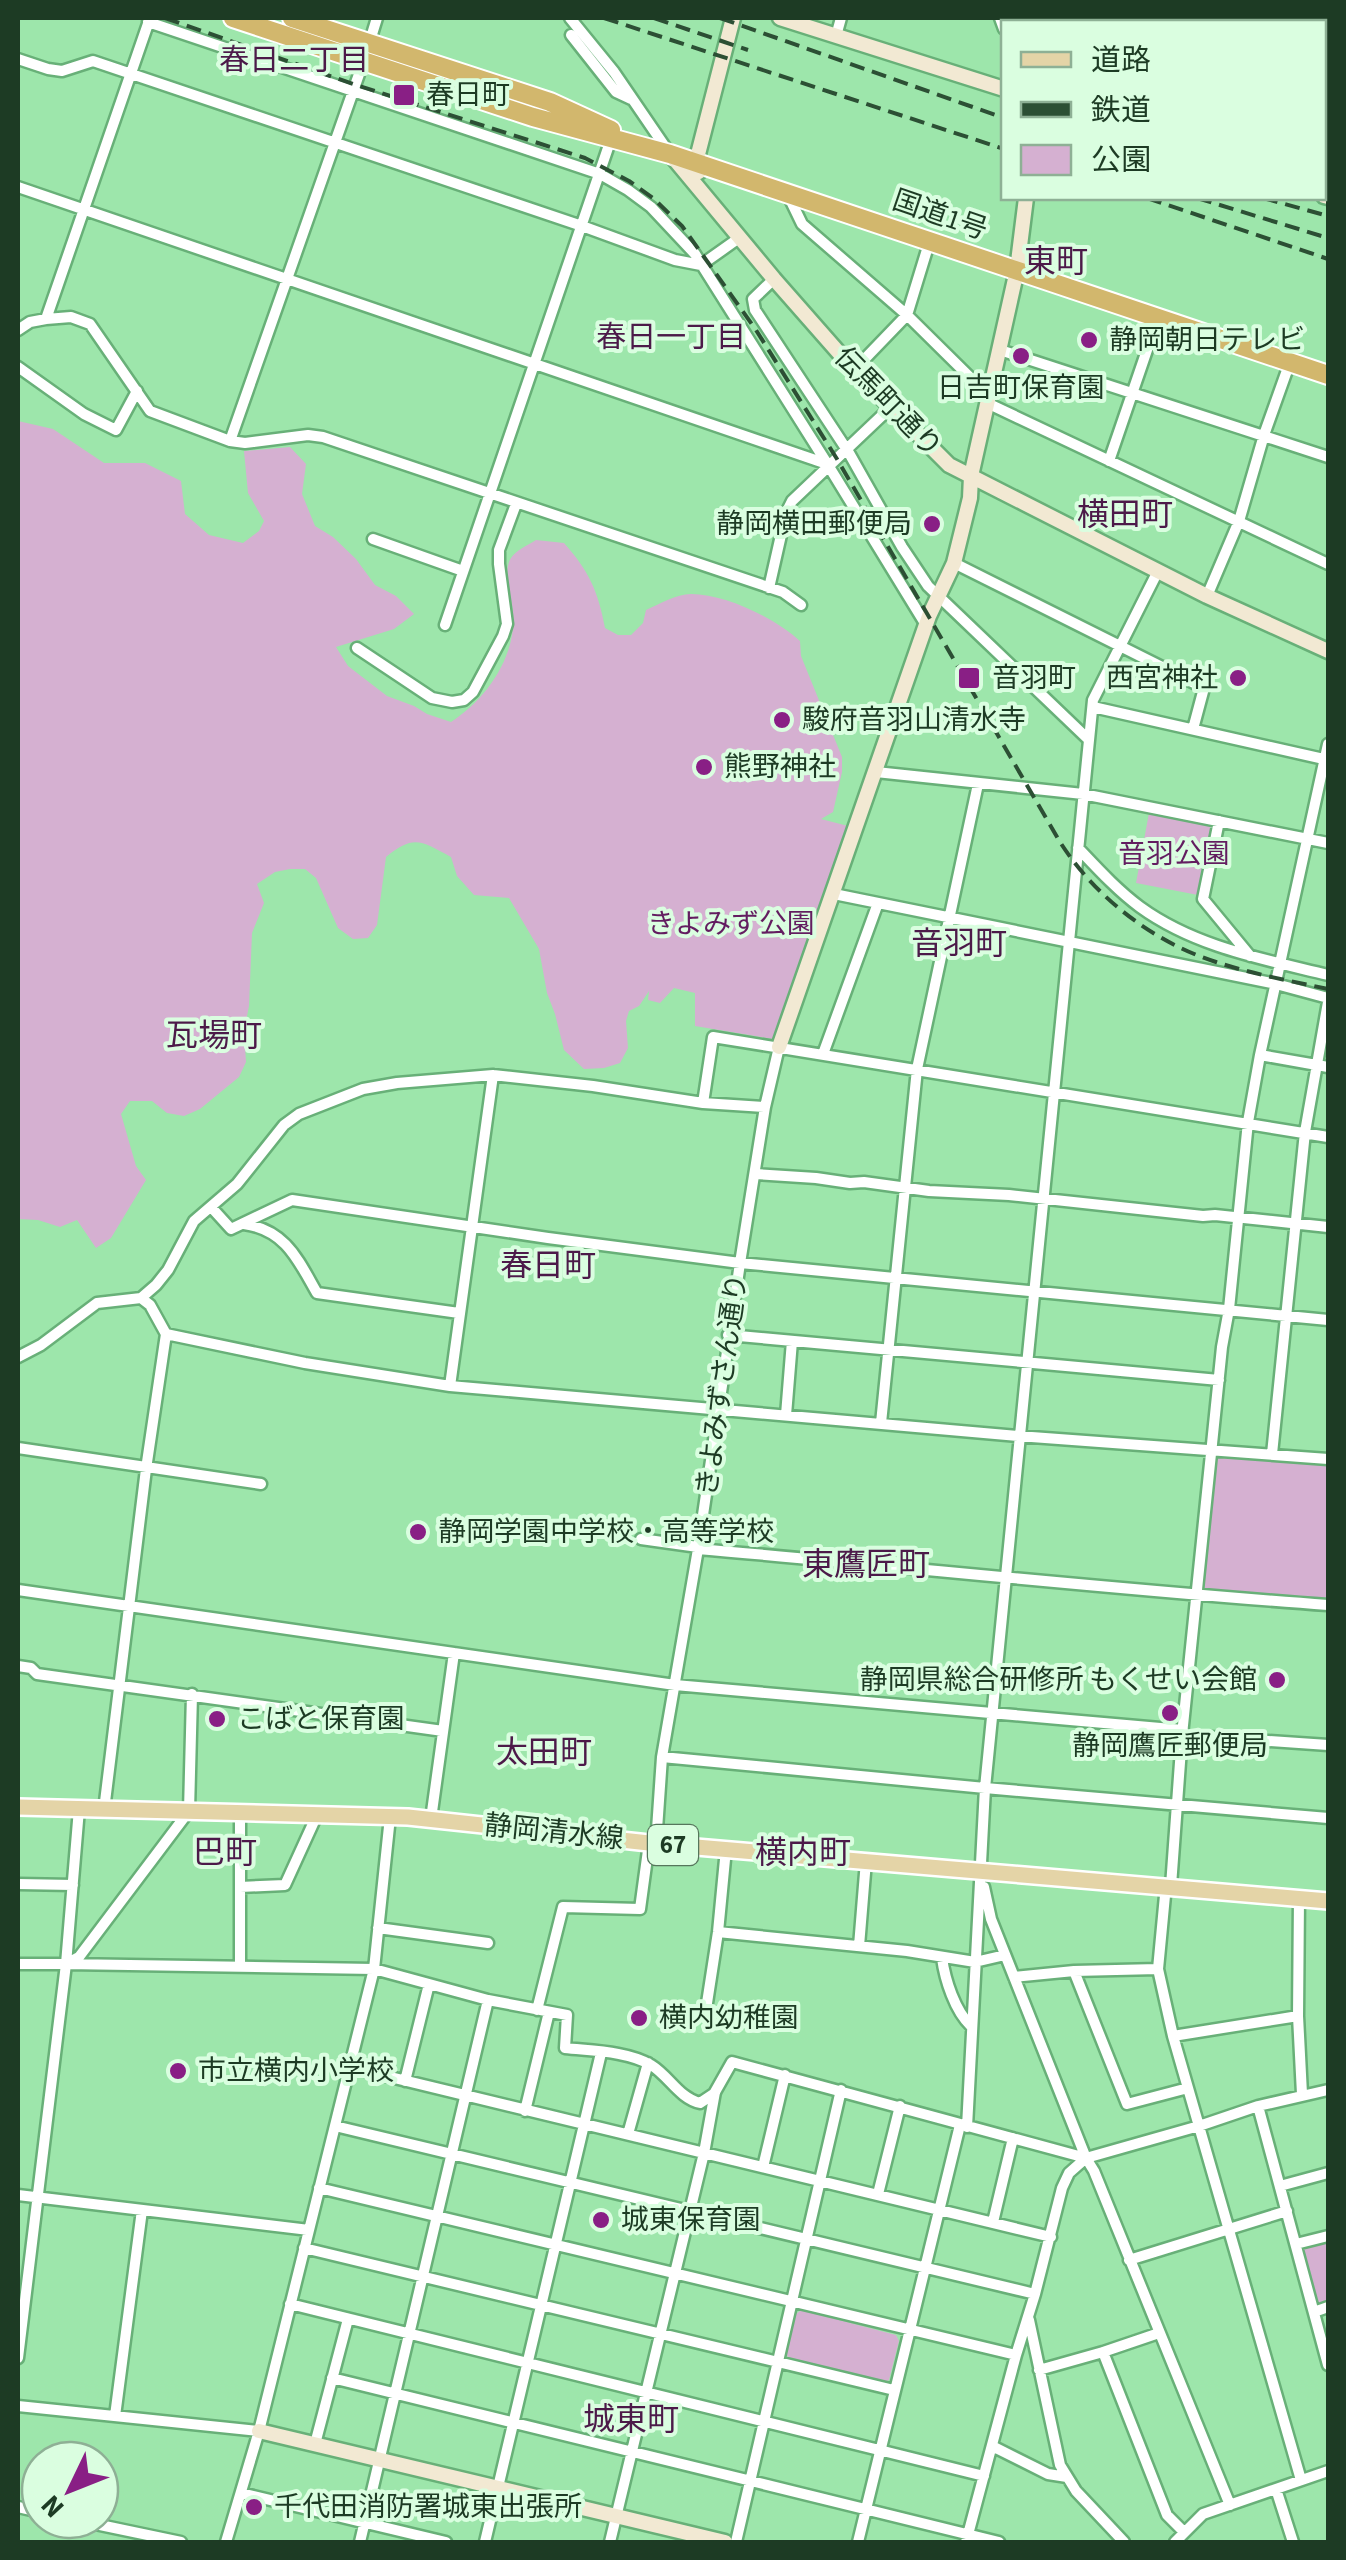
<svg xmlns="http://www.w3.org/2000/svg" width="1346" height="2560" viewBox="0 0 1346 2560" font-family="'Source Sans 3','Noto Sans JP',sans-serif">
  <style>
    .green { fill: #d5b0d1 }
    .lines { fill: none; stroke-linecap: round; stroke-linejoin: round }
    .street-casing { stroke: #68b078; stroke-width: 15 }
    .secondary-casing { stroke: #68b078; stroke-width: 19 }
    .primary-casing { stroke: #fff; stroke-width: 20 }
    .highway-casing { stroke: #fff; stroke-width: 22 }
    .street { stroke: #fff; stroke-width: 10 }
    .secondary { stroke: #f2e9d3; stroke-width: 14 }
    .primary { stroke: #e4d4a7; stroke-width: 15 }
    .highway { stroke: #d2b76d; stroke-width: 18 }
    .rail { stroke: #2c4f34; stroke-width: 4; stroke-dasharray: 15 8; stroke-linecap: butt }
    .poi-dot { fill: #891f85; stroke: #dafee0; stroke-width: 4 }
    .labels { text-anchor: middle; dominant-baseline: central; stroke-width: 8; stroke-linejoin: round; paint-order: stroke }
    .shield { fill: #dafee0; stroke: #56765c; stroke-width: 2.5 }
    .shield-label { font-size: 25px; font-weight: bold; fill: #1d3b24 }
    .poi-label { font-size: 28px; fill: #1d3b24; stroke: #dafee0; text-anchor: start }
    .street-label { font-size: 28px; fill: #1d3b24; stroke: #dafee0 }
    .park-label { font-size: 28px; fill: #631d60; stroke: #dafee0 }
    .neighbourhood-label { font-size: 30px; fill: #4c1a49; stroke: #dafee0 }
    .quarter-label { font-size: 32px; fill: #4c1a49; stroke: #dafee0 }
  </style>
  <rect width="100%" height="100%" fill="#9de6ab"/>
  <path class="green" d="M18,421l35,8 51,34h41l36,18 4,33 24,21 34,8 16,-12 5,-10 -16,-28 -4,-42 46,-4 16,17 -4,30 13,32 18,11 23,22 19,26 21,11 18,18 -20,15 -58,18 12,19 39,30 27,10 13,8 24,8c35,-22 66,-66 62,-110 -1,-15 -11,-40 -2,-54 4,-7 17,-13 25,-18l28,3c25,28 34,48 41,85l13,7h13l12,-12 3,-13c14,-6 30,-16 45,-16 34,0 84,24 109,47l1,15 41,101v15l-9,40 -12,7 27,7 -75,213 -78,-13v-33l-21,-5 -14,15 -12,-3 1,-9 -10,15 -10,5 -3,10 2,27 -8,15 -16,5 -20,1 -20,-19 -9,-36 -8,-21 -8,-44 -30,-51 -35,-3 -17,-19 -6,-19c-30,-16 -37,-23 -65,0l-9,68 -9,13 -15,1 -15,-11 -22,-50 -11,-9h-15l-15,3 -18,12 7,19 -12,30 -3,73 -5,25 2,31 -7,15 -39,32 -16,7 -17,-3 -15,-12h-22l-9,13 15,52 10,14 -35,58 -15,10 -19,-28 -17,7 -22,-7 -20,-1z
    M1149,813l62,11 -13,71 -62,-12z
    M1216,1455l112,11v133l-124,-7z
    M1328,2238v65l-9,2 -4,-4 -14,-51 3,-5z
    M801,2310l95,25 3,6 -10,39 -5,2 -96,-25 -2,-4 10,-39z"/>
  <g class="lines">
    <defs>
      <path id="street" d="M570,18l44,54 56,82
        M1000,18l4,11
        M1027,18l17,4
        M1288,18v4
        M148,22l452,152 28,16 23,17 44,47 133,211 98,160
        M1131,22l1,-4
        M571,35l45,57 15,7
        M836,36l5,-18
        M369,44l8,-26
        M18,59l30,10 14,2 31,-10 489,165 93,34 26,5 38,-27
        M1324,104l4,2
        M18,187l809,277
        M788,195l14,29 105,91 82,81
        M774,279l-21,20 2,11 94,143 53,94 26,39 161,154
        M46,319l104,-301
        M18,330l12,-8 16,-3 25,-2 19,7 60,87 80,30 15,2 63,-8 15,2 460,155 18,13
        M1000,350l328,107
        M18,367l66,47 32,16 21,-39
        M854,370l53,-55 23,-75
        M987,403l341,161
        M230,441l134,-381
        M1109,461l49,-143
        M373,539l90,32
        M954,563l250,125 -11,41
        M769,588l17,-75 6,-12 99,-94
        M1207,596l32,-75 25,-86 26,-73
        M445,625l166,-486
        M357,648l75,50 20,4 12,-2 9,-8 30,-56 4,-12 -8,-60v-14l17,-46
        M1093,707l235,53
        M876,772l207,22 245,49
        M1219,821l-16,78 47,57
        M1078,848c19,20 39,42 62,59 55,40 123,52 188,68
        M834,894l442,90 52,14
        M823,1054l55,-151
        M1260,1055l68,12
        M703,1103l10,-66 615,100
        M756,1174l60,4 34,5 14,-1 65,9 80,4 194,21 12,-1 113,12
        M211,1207l20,22 61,-29 256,38 192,25 588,57
        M244,1224c42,6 54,36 73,69l142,20
        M141,1298l9,7 16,29
        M728,1335l491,45
        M18,1357l23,-12 56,-42 44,-5 15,-13 12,-15 26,-49 43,-37 47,-59 15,-11 64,-25 34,-6 96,-8 100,11 110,17 62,4
        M450,1386l43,-311
        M786,1415l6,-74
        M881,1423l36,-354 61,-285
        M18,1448l243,36
        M1272,1454l33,-322 23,-130
        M641,1539l57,8
        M698,1549c210,18 420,41 630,56
        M18,1590l657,95 508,45
        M18,1666l13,2 6,6 406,57
        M1182,1735l146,10
        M662,1757l323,31 343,30
        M104,1810l42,-341 20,-135 139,29 145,23 568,50 310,23
        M431,1819l23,-166
        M656,1844l6,-87 36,-208 42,-286 25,-156 14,-60
        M18,1884l55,1
        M1166,1885l-8,84 15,67 128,444
        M1171,1886l11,-151 40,-388 7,-38 19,-187 12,-67 68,-311
        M240,1887l45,-2 32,-70
        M984,1887l7,32 95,239 8,13 136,334
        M1299,1898l-1,118 4,78
        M378,1928l110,15
        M718,1932l189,19 68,11 30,-7
        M859,1946l7,-85
        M942,1958c3,22 13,53 29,68
        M18,1964h48l13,-7 110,-146 3,-117
        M66,1964l308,5 114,31 79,15 -2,33c27,3 62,3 86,17 18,11 28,33 49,38l15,-10
        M240,1967v-155
        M1074,1971l53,133 61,-16
        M1014,1977l60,-6 84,-2
        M707,2003l11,-71 8,-83
        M537,2010l26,-103 77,2 9,-66
        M1173,2036l125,-20
        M349,2067l702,170
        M405,2081l24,-97
        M1258,2106l70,259
        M525,2111l24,-99
        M335,2126l700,168
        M967,2127l18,-339 108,-1088 65,-129
        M628,2134l20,-71
        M763,2167l22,-92
        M1280,2186l48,-13
        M319,2188l697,167
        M878,2194l22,-88
        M18,2195l291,35
        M993,2222l20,-84
        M1296,2244l32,-8
        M304,2248l590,142
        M1129,2260l158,-49
        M290,2304l694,172
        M1314,2312l14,-5
        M1029,2320l31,145 16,26 48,51
        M1103,2352l64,163 17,17
        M18,2358l48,-394 13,-155
        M1039,2370l64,-18 56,-19
        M332,2378l667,164
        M18,2406l241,25
        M115,2416l27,-206
        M315,2444l33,-125
        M992,2446l56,28 19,3
        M1276,2489l17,53
        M241,2493l205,49
        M18,2507l22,5
        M76,2520l105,22
        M226,2542l33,-111 115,-462 16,-152
        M360,2542l128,-542
        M485,2542l116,-489
        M610,2542l94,-389 11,-61 17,-30 354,96
        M736,2542l105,-452
        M858,2542l102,-417
        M966,2542l50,-187 19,-61 27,-106 7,-15 17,-15 113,-32 59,-20 70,-16
        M1175,2542l28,-28 125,-43"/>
      <path id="secondary" d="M780,18l224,71
        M671,155l103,124 80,91 95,95 258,131 121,55
        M699,172l-3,-10 37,-144
        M1324,196l4,1
        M779,1047l150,-431 25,-53 16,-65 1,-22 46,-206 9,-72
        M259,2431l466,111"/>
      <path id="primary" d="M18,1807l390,10 241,26 679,58"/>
      <path id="highway" d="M233,18l300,99 137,37 658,221
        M292,18l258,84 61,28"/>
    </defs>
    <use href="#street" class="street-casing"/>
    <use href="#secondary" class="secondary-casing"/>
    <use href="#primary" class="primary-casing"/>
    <use href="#highway" class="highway-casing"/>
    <use href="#street" class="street"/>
    <use href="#secondary" class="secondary"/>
    <use href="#primary" class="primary"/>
    <use href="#highway" class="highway"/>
    <path class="rail" d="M165,18l188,66 232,74 44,23 24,17 29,28 74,104 81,129 223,383c35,55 93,100 156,120 36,12 75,19 112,27
      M604,18l400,131
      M654,18l94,32
      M720,18l284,100
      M1147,198l181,61
      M1197,198l131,40
      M1263,198l65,18"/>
  </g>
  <g class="poi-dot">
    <rect x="392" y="83" width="24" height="24" rx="5"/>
    <circle cx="1089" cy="340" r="10"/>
    <circle cx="1021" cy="356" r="10"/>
    <circle cx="932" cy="524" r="10"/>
    <rect x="957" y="666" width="24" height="24" rx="5"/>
    <circle cx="1238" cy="678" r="10"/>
    <circle cx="782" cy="720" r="10"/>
    <circle cx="704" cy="767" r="10"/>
    <circle cx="418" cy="1532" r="10"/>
    <circle cx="1277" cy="1680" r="10"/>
    <circle cx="1170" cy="1713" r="10"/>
    <circle cx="217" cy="1719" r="10"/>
    <circle cx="639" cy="2018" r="10"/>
    <circle cx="178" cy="2071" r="10"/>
    <circle cx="601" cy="2220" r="10"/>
    <circle cx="254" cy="2507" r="10"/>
  </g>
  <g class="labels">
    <rect class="shield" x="648" y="1825" width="50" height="40" rx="8"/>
    <g class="shield-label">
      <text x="673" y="1845">67</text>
    </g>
    <g class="poi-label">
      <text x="426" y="95">春日町</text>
      <text x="1109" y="340">静岡朝日テレビ</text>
      <text x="1021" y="388" text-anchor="middle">日吉町保育園</text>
      <text x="912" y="524" text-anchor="end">静岡横田郵便局</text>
      <text x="992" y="678">音羽町</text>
      <text x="1218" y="678" text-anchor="end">西宮神社</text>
      <text x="802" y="720">駿府音羽山清水寺</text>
      <text x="724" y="767">熊野神社</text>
      <text x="438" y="1532">静岡学園中学校・高等学校</text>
      <text x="1257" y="1680" text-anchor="end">静岡県総合研修所 もくせい会館</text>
      <text x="237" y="1719">こばと保育園</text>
      <text x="1170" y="1746" text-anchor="middle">静岡鷹匠郵便局</text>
      <text x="659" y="2018">横内幼稚園</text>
      <text x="198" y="2071">市立横内小学校</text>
      <text x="621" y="2220">城東保育園</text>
      <text x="274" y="2507">千代田消防署城東出張所</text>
    </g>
    <g class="street-label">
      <text transform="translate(940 215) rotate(19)">国道1号</text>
      <text transform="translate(888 402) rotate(46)">伝馬町通り</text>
      <text transform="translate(722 1385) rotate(-82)">きよみずさん通り</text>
      <text transform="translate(554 1832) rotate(6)">静岡清水線</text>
    </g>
    <g class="park-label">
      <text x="1174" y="854">音羽公園</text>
      <text x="731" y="924">きよみず公園</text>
    </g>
    <g class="neighbourhood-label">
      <text x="294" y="60">春日二丁目</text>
      <text x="671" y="337">春日一丁目</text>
    </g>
    <g class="quarter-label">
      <text x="1056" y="262">東町</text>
      <text x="1125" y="515">横田町</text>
      <text x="959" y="944">音羽町</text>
      <text x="214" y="1036">瓦場町</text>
      <text x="548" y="1266">春日町</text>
      <text x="866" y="1565">東鷹匠町</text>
      <text x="544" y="1753">太田町</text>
      <text x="225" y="1853">巴町</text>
      <text x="803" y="1853">横内町</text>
      <text x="631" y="2420">城東町</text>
    </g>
  </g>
  <rect width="1346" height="2560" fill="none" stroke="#1d3b24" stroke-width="40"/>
  <rect x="1001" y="20" width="325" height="180" fill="#dafee0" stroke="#8eb095" stroke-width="2.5"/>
  <rect x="1021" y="52" width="50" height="15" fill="#e4d4a7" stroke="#8eb095" stroke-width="2.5"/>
  <text x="1091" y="70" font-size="30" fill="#1d3b24">道路</text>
  <rect x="1021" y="102" width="50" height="15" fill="#2c4f34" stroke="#8eb095" stroke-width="2.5"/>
  <text x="1091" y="120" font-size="30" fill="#1d3b24">鉄道</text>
  <rect x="1021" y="145" width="50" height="30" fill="#d5b0d1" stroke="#8eb095" stroke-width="2.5"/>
  <text x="1091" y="170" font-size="30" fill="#1d3b24">公園</text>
  <g transform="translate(70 2490) rotate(227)"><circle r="48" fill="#dafee0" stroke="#8eb095" stroke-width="2.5"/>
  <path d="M0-8L18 38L0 25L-18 38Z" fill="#891f85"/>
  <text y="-15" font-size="28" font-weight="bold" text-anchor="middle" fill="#1d3b24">N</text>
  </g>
</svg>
